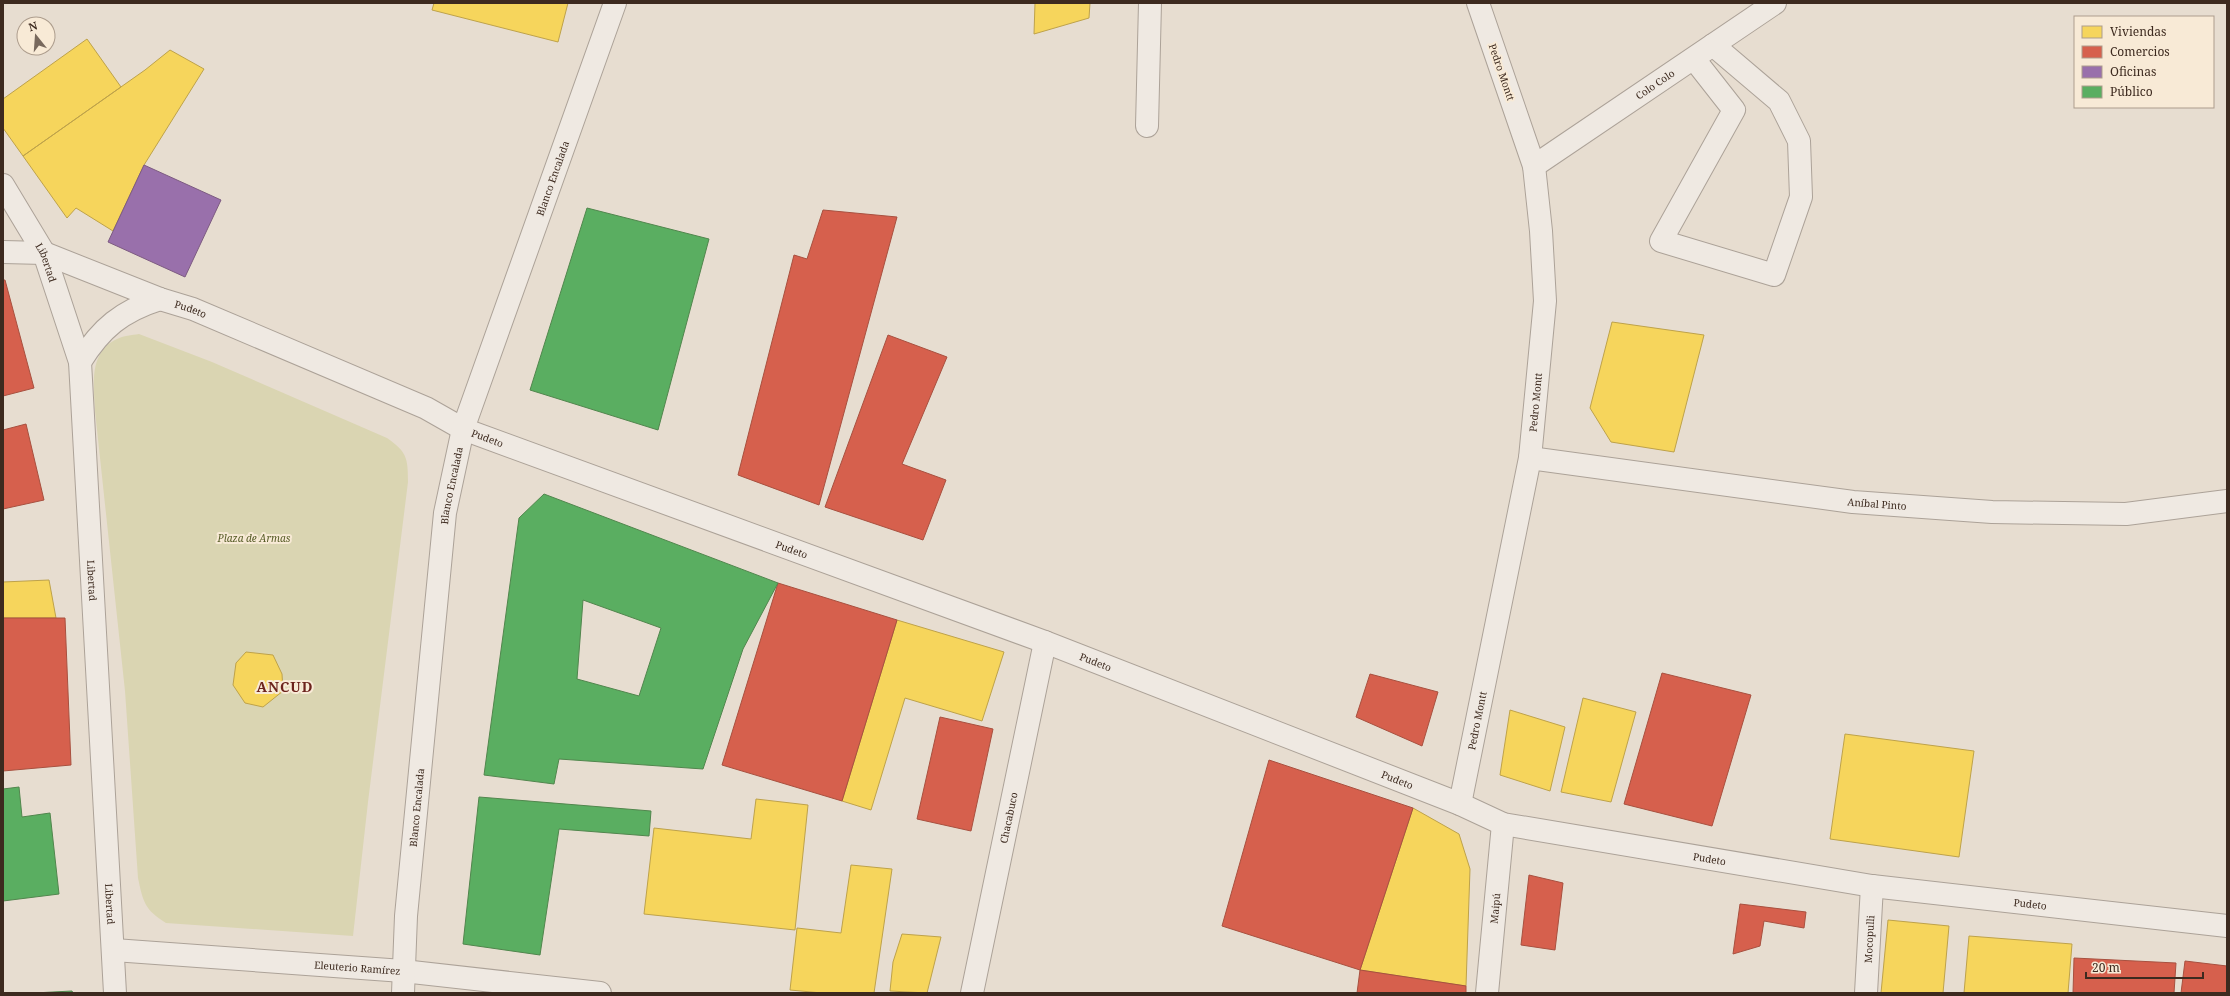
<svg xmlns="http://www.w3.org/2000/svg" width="2230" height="996" viewBox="0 0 2230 996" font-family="'Noto Serif',serif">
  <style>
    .green { fill: #dad5b2 }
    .homes { fill: #f6d55c; stroke: #bea24a }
    .shops { fill: #d6604d; stroke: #a8503f }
    .offices { fill: #9970ab; stroke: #7d5b81 }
    .public { fill: #5aae61; stroke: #51864d; fill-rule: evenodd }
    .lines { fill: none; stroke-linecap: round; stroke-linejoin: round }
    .service-casing { stroke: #aca298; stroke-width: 24 }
    .minor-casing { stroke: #aca298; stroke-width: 24 }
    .tertiary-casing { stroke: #aca298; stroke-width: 24 }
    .service { stroke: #efe9e2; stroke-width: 22 }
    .minor { stroke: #efe9e2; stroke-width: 22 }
    .tertiary { stroke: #efe9e2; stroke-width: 22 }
    .labels { text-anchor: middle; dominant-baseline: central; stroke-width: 4; stroke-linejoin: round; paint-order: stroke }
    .street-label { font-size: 10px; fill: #3d2a1f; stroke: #f8ead6 }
    .park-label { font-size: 10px; font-style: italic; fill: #545a24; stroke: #f8ead6 }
    .district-label { font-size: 14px; font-weight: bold; letter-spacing: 1px; fill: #6c221c; stroke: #f8ead6 }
  </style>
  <rect width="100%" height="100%" fill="#e7ddd0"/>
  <path class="green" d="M139,334l73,28 175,76c20,14 21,20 21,44l-40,320 -15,134 -187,-13c-21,-13 -23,-21 -28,-45l-13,-187 -30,-280c-1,-25 -7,-59 22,-72 6,-3 15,-4 22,-5z"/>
  <path class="homes" d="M434,3h134l-10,39 -126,-32z
    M1035,3h55l-1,15 -55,16z
    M87,39l34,48 -98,69 -20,-28v-29z
    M170,50l34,19 -60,96 -31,66 -37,-23 -9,10 -44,-62 122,-86z
    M1612,322l92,13 -30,117 -63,-10 -21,-34z
    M49,580l7,38h-53v-36z
    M897,620l107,32 -22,69 -77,-23 -34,112 -29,-9z
    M246,652l27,3 9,19 1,17 -20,16 -18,-4 -12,-18 3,-22z
    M1583,698l53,14 -25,90 -50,-10z
    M1510,710l55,17 -15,64 -50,-16z
    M1845,734l129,17 -15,106 -129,-18z
    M756,799l52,6 -13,125 -151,-16 10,-86 97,11z
    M1413,808l46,26 11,35 -4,117 -106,-16z
    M851,865l41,4 -18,124h-52l-32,-3 7,-62 44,5z
    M1888,920l61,6 -6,67h-62z
    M902,934l39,3 -14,56 -37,-2 3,-29z
    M1969,936l103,8 -4,49h-104z"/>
  <path class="shops" d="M823,210l74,7 -78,288 -81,-30 56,-220 13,4z
    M3,280h2l29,108 -31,8z
    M888,335l59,22 -45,107 44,16 -23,60 -98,-33z
    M26,424l18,76 -41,9v-79z
    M778,583l119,37 -55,181 -120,-36z
    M3,618h62l6,147 -68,6z
    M1662,673l89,22 -39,131 -88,-22z
    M1370,674l68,18 -16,54 -66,-29z
    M940,717l53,12 -22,102 -54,-12z
    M1269,760l144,48 -53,162 -138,-44z
    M1529,875l34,8 -8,67 -34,-5z
    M1740,904l66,8 -2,16 -40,-7 -4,25 -27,8z
    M2074,958l102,5 -2,30h-101z
    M2185,961l42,5v27h-46z
    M1360,970l106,16v7h-109z"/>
  <path class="offices" d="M144,165l77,35 -36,77 -77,-35z"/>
  <path class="public" d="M587,208l122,31 -51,191 -128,-40z
    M544,494l234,89 -35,66 -40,120 -144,-10 -5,25 -70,-9 35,-257zM583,600l78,28 -22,68 -62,-17z
    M19,787l3,30 28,-4 9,81 -56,7v-112z
    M479,797l172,14 -2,25 -90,-7 -19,126 -77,-11z
    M72,991l1,2h-39z"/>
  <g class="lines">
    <defs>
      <path id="service" d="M1694,59l40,51 -73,131 113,34 27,-78 -2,-56 -20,-40 -66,-56
        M1147,126l3,-123"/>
      <g id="minor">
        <path id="s1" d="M1534,166l241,-163"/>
        <path d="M3,252l41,1"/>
        <path id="s2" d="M114,950l289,21 197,22"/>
        <path id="s3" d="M972,993l73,-351"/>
        <path id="s4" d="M1487,993l16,-169"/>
        <path id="s5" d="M1866,993l6,-107"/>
      </g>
      <g id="tertiary">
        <path id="s6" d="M3,185l41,68 36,109 35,631"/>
        <path id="s7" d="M44,253l116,46 33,10 233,99 37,21 582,213 415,162 43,20 369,62 355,40"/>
        <path d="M80,362c21,-34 42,-51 80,-63"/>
        <path id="s8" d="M1530,458l323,44 139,10 134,2 101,-13"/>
        <path id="s9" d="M1460,804l70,-346 15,-157 -4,-70 -7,-65 -56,-163"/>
        <path id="s10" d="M403,993l3,-77 39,-403 18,-84 152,-426"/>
      </g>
    </defs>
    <use href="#service" class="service-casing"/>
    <use href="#minor" class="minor-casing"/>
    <use href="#tertiary" class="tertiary-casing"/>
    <use href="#service" class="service"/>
    <use href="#minor" class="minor"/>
    <use href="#tertiary" class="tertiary"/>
  </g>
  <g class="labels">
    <g class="street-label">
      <text transform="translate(1502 72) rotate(71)">Pedro Montt</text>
      <text stroke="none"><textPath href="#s1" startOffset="146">Colo Colo</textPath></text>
      <text stroke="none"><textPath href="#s10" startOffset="834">Blanco Encalada</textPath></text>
      <text stroke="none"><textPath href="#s6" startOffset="89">Libertad</textPath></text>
      <text stroke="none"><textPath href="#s7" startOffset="157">Pudeto</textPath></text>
      <text stroke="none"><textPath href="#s9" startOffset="409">Pedro Montt</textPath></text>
      <text stroke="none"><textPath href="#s7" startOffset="481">Pudeto</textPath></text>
      <text stroke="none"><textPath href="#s10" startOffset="510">Blanco Encalada</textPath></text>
      <text stroke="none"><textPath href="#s8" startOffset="350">Aníbal Pinto</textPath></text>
      <text stroke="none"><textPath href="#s7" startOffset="805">Pudeto</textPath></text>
      <text stroke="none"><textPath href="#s6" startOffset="413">Libertad</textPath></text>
      <text stroke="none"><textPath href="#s7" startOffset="1129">Pudeto</textPath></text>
      <text stroke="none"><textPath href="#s9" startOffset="85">Pedro Montt</textPath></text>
      <text stroke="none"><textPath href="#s7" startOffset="1453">Pudeto</textPath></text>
      <text stroke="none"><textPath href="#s10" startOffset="186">Blanco Encalada</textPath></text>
      <text stroke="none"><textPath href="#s3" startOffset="179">Chacabuco</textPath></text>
      <text stroke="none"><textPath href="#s7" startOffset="1777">Pudeto</textPath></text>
      <text stroke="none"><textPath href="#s6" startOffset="737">Libertad</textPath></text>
      <text stroke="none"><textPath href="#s7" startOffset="2101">Pudeto</textPath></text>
      <text stroke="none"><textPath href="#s4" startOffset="85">Maipú</textPath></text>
      <text stroke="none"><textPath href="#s5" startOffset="54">Mocopulli</textPath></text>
      <text stroke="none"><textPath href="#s2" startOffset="244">Eleuterio Ramírez</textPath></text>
    </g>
    <g class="park-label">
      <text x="254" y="538">Plaza de Armas</text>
    </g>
    <g class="district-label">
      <text x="285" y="686">ANCUD</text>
    </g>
  </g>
  <rect width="2230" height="996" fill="none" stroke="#3d2a1f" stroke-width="8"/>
  <rect x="2074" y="16" width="140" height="92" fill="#f8ead6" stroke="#ad9d8d"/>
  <rect x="2082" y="26" width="20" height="12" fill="#f6d55c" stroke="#ad9d8d"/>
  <text x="2110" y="36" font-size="12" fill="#3d2a1f">Viviendas</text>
  <rect x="2082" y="46" width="20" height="12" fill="#d6604d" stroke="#ad9d8d"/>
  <text x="2110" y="56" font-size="12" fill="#3d2a1f">Comercios</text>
  <rect x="2082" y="66" width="20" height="12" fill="#9970ab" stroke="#ad9d8d"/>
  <text x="2110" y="76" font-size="12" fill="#3d2a1f">Oficinas</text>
  <rect x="2082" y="86" width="20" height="12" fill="#5aae61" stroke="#ad9d8d"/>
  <text x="2110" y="96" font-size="12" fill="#3d2a1f">Público</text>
  <g transform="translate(36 36) rotate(343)"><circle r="19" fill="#f8ead6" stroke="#ad9d8d"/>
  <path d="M0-3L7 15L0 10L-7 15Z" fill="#78695d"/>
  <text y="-6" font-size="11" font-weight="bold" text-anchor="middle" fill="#3d2a1f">N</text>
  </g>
  <path d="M2086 972v6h117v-6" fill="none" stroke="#3d2a1f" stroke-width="2"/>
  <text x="2092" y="972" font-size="12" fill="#3d2a1f" stroke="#f8ead6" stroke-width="3" paint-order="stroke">20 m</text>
</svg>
